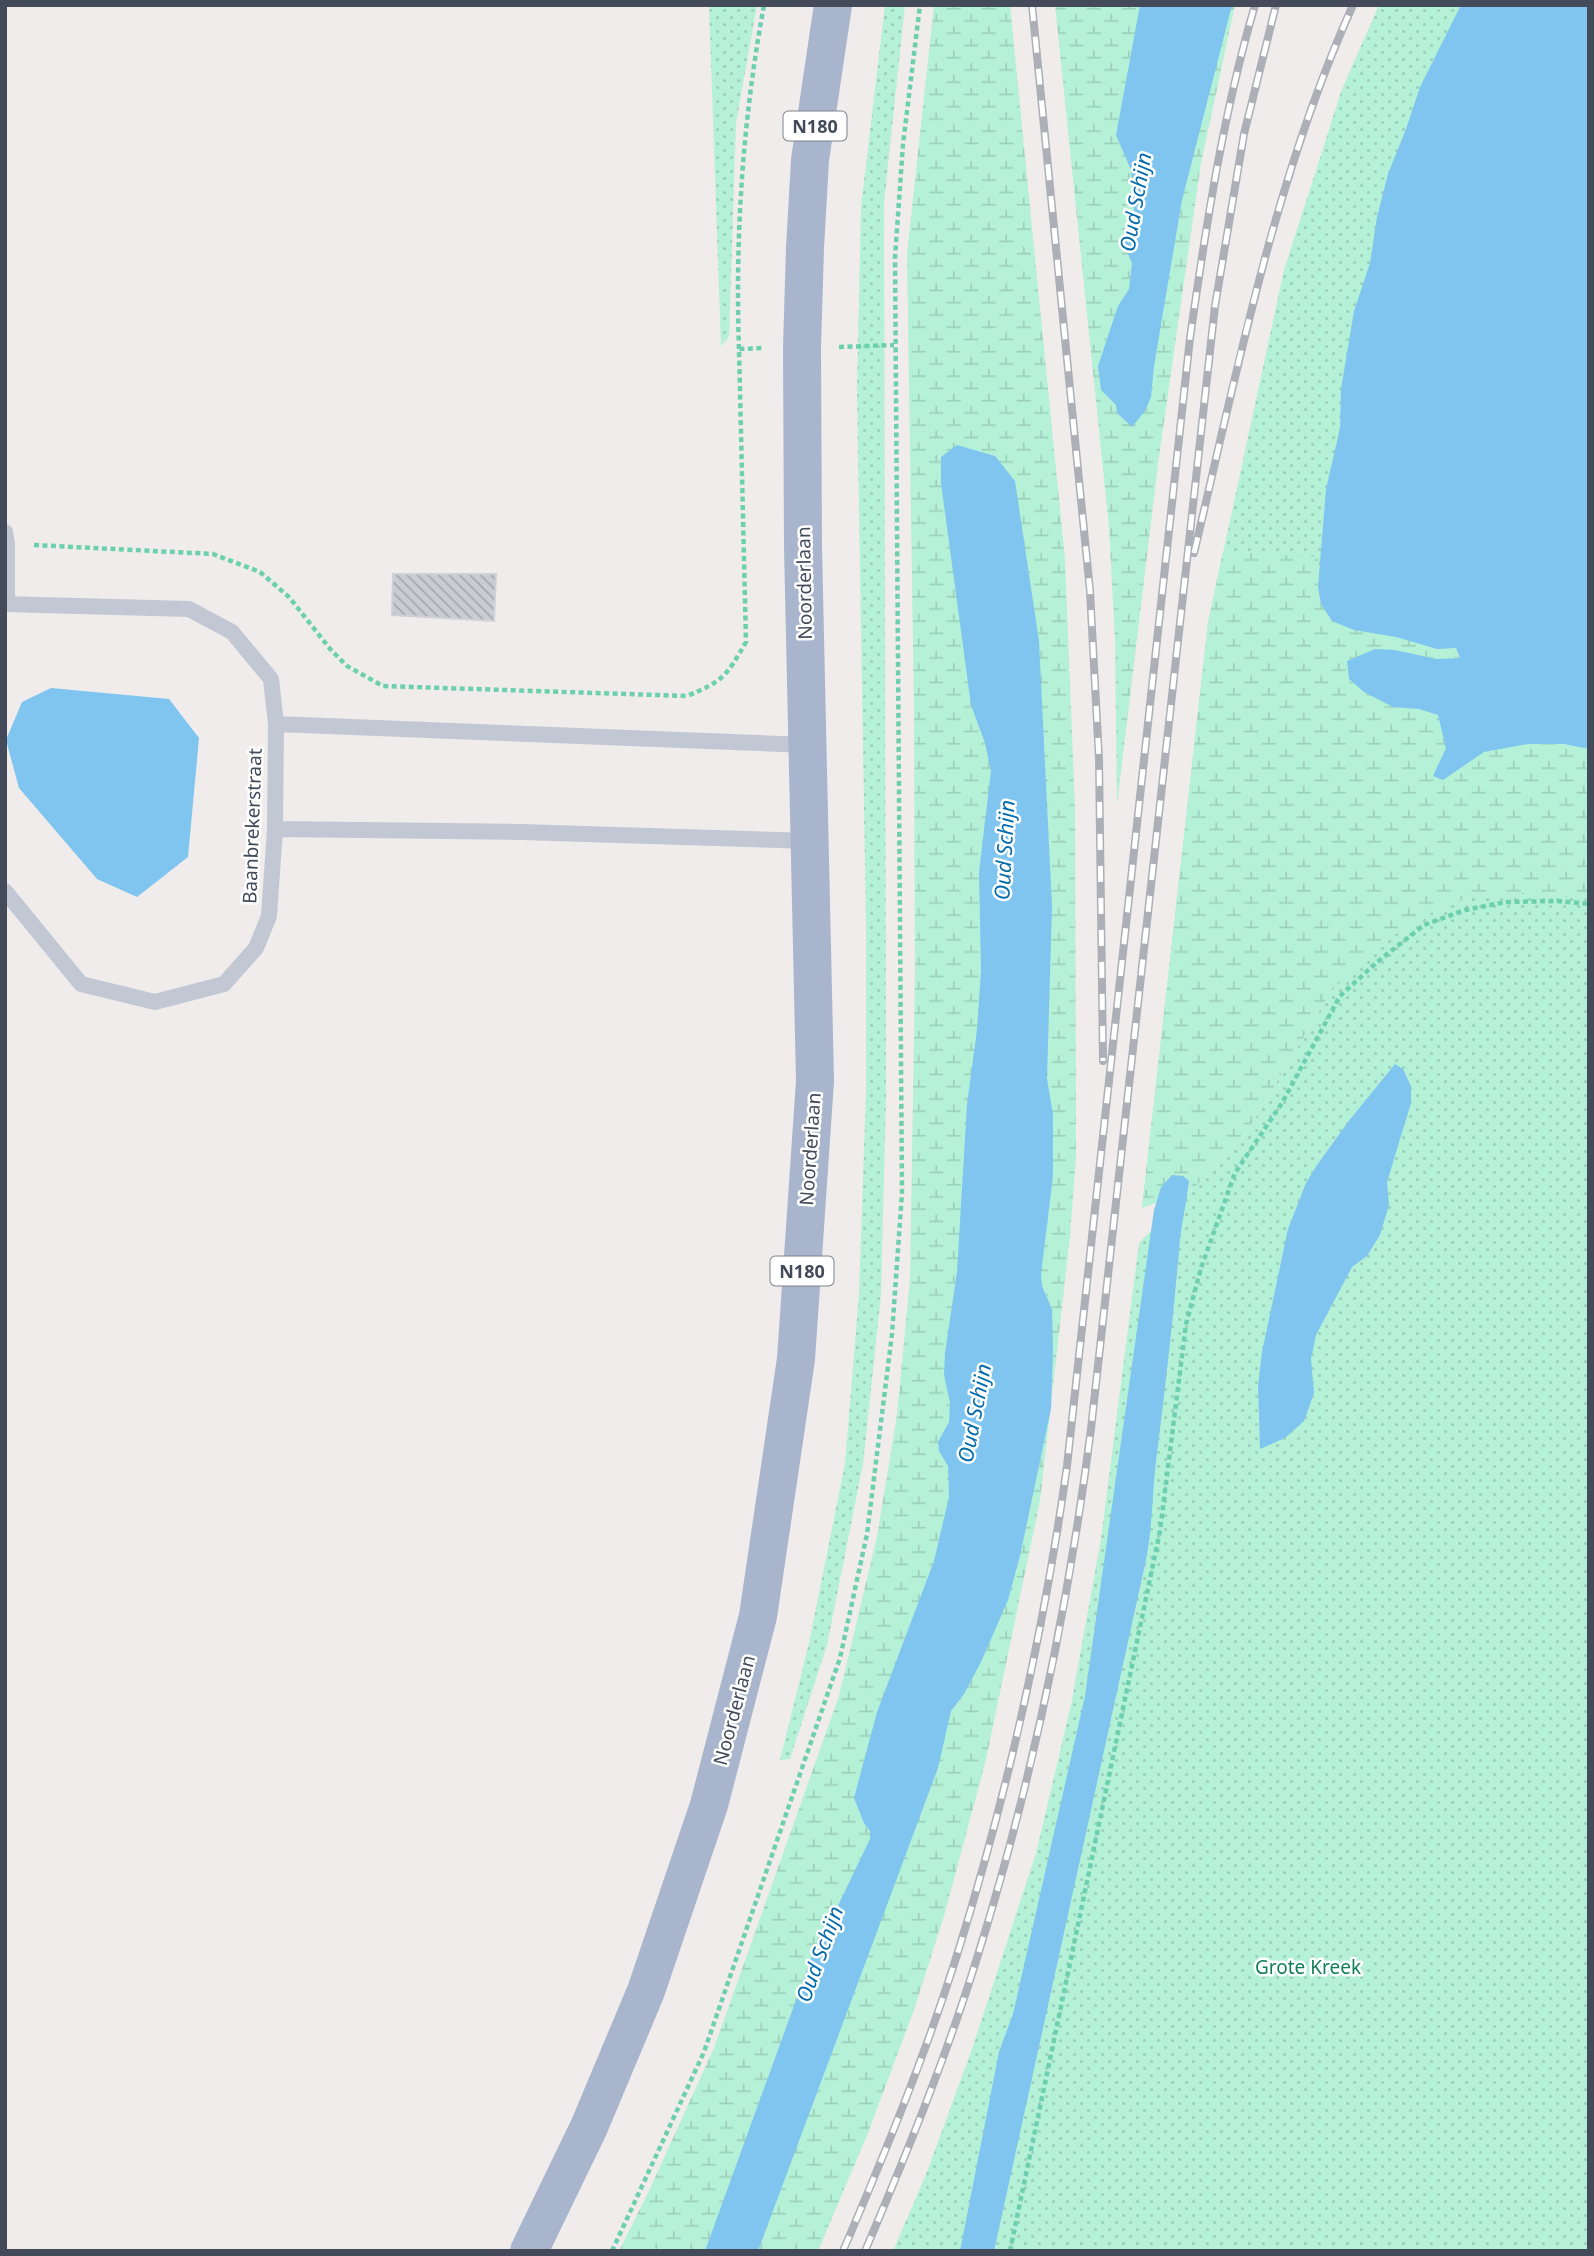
<svg xmlns="http://www.w3.org/2000/svg" width="1594" height="2256" viewBox="0 0 1594 2256" font-family="'Noto Sans',sans-serif">
  <style>
    .grass { fill: url(#grass-dots) }
    .wetland { fill: url(#wetland-marsh) }
    .water { fill: #7fc5f0 }
    .building { fill: url(#building-back-hatch); stroke: #cfd0d8; stroke-width: 2 }
    .lines { fill: none; stroke-linecap: round; stroke-linejoin: round }
    .path { stroke: #6cd0b0; stroke-width: 4.5; stroke-dasharray: 5 3.5; stroke-linecap: butt }
    .service { stroke: #c1c8d4; stroke-width: 16 }
    .primary { stroke: #a9b5cd; stroke-width: 38 }
    .rail-casing { stroke: #adafb7; stroke-width: 8 }
    .rail { stroke: #fff; stroke-width: 5; stroke-dasharray: 16; stroke-linecap: butt }
    .labels { text-anchor: middle; dominant-baseline: central; stroke-width: 5; stroke-linejoin: round; paint-order: stroke }
    .shield { fill: #fff; stroke: #7b818c; stroke-width: 2 }
    .shield-label { font-size: 18px; font-weight: bold; fill: #434b5a }
    .street-label { font-size: 19px; fill: #434b5a; stroke: #fff }
    .park-label { font-size: 19px; fill: #117e5a; stroke: #fff }
    .water-label { font-size: 21px; font-style: italic; fill: #046cac; stroke: #fff }
  </style>
  <defs>
    <pattern id="grass-dots" width="8" height="8" patternUnits="userSpaceOnUse" patternTransform="scale(1.75)"><rect width="8" height="8" fill="#b5f1d7"/><path d="M2 2h.1M6 6h.1" fill="none" stroke="#9dd0bb" stroke-width="1.8" stroke-linecap="round"/></pattern>
    <pattern id="wetland-marsh" width="20" height="14" patternUnits="userSpaceOnUse" patternTransform="scale(1.75)"><rect width="20" height="14" fill="#b5f1d7"/><path d="M1 5h8M5 5V1M11 12h8M15 12V8" fill="none" stroke="#9dd0bb"/></pattern>
    <pattern id="building-back-hatch" width="6" height="6" patternUnits="userSpaceOnUse" patternTransform="scale(1.75)"><rect width="6" height="6" fill="#caccd4"/><path d="M-1 5l2 2M0 0l6 6M5-1l2 2" fill="none" stroke="#a6a8af"/></pattern>
  </defs>
  <rect width="100%" height="100%" fill="#efeceb"/>
  <path class="grass" d="M709,5h48l-21,118 -7,214 -8,9z
    M885,5h20l-21,198 2,893 -5,199 -18,169 -36,181 -37,114 -10,1 29,-117 36,-179 14,-170 7,-201v-169l-9,-535 4,-182z
    M1379,5h210v2246h-696l34,-79 46,-126 63,-193 35,-148 30,-166 38,-296 106,-108 85,-142 -108,126 -80,89 66,-585 76,-353 58,-181z"/>
  <path class="wetland" d="M934,5h76l55,555 10,248 1,348 -6,80 -30,265 -55,263 -41,152 -30,94 -46,123 -50,118h-199l29,-58 66,-145 125,-352 38,-159 20,-122 13,-136 5,-306 -1,-262 -7,-457z
    M1055,5h180l-34,158 -43,301 -41,341 -2,-164 -6,-114z
    M1223,551l96,6c-2,70 11,67 74,80 23,4 39,12 63,10l5,11 -25,1 -41,-9 -46,29 15,13 29,15 26,2 19,5 8,34 -13,28 10,4 41,-28 44,-8h36l25,5v150l-65,-6 -39,2 -30,7 -35,16 -45,30 -45,45 -85,142 -53,55 -50,18 66,-585z"/>
  <path class="water" d="M1140,5h92l-50,195 -28,166 -3,31 -6,14 -13,16 -15,-14 -1,-8 -15,-15 -3,-24 20,-60 11,-17 3,-26 -9,-20 11,-33 -3,-40 -15,-35z
    M1461,5h128v744l-25,-5h-36l-44,8 -41,28 -10,-4 13,-28 -8,-33 -19,-6 -26,-2 -29,-15 -15,-13 -2,-18 28,-12 20,1 41,9 24,-1 -4,-10 -19,1 -41,-12 -42,-7 -22,-9 -11,-17 -3,-17 8,-98 14,-61 1,-39 13,-78 16,-48 7,-46 11,-43 18,-45 14,-42z
    M957,445l38,11 20,25 24,160 13,265 -5,173 6,35v62l-12,98 1,12 10,23 1,41 -2,59 -31,147 -12,44 -27,62 -17,32 -13,17 -13,57 -180,483h-53l115,-317 13,-18 37,-77v-8l-6,-8 -10,-25 23,-86 57,-151 15,-64 -1,-31 -9,-15 -1,-9 11,-20 1,-19 -6,-28 1,-22 12,-81 10,-168 10,-74 4,-59 -2,-99 12,-101 -6,-28 -14,-38 -30,-222v-26z
    M51,688l118,11 30,39 -11,119 -51,40 -40,-18 -78,-91 -13,-48 16,-38z
    M1395,1064l8,5 8,17v17l-24,79 2,23 -9,30 -13,21 -15,11 -36,68 -5,24 3,34 -10,28 -19,17 -25,11 -2,-63 4,-34 26,-123 18,-46 11,-18 31,-43z
    M1172,1175l11,1 6,5c-2,20 -7,39 -9,58 -6,72 -14,143 -23,214 -5,36 -4,71 -11,107l-152,691h-34l39,-199 14,-38 72,-318 69,-486 7,-23z"/>
  <path class="building" d="M393,574h103l-2,47 -102,-6z"/>
  <g class="lines">
    <path class="path" d="M839,347l55,-2
      M739,349c-4,-115 4,-231 25,-344
      M34,545l179,9 47,18 29,25 42,53 16,16 36,20 304,10c36,-15 39,-19 59,-54l-7,-293 25,-1
      M612,2251l92,-199 136,-394 27,-124 25,-200 10,-141 -7,-935 8,-114 17,-139
      M1010,2251l150,-720 26,-207 15,-56 34,-95 47,-70 58,-107 36,-33 48,-38 41,-15 41,-8 51,-1 32,3"/>
    <path class="service" d="M5,532l2,12v60
      M5,604l184,5 43,23 39,47 5,45 -1,105 -6,87 -13,32 -32,36 -69,18 -74,-18 -76,-93
      M276,724l532,21
      M275,829l246,3 288,9"/>
    <path class="primary" d="M529,2251l60,-124 57,-136 63,-186 49,-189 38,-257 19,-278 -12,-534 -1,-199 3,-100 5,-88 23,-155"/>
    <defs>
      <path id="rail" d="M1032,5l58,586 9,168 4,302
        M1194,553c44,-185 80,-373 159,-548
        M843,2251c42,-98 82,-195 114,-296 50,-160 87,-324 110,-489l123,-1128c16,-112 33,-224 65,-333
        M865,2251c41,-96 81,-193 112,-293 54,-172 91,-349 114,-529l124,-1123 29,-172 32,-129"/>
    </defs>
    <use href="#rail" class="rail-casing"/>
    <use href="#rail" class="rail"/>
  </g>
  <g class="labels">
    <g class="shield">
      <rect x="783.5" y="111.5" width="63" height="29" rx="5"/>
      <rect x="770.5" y="1256.5" width="63" height="29" rx="5"/>
    </g>
    <g class="shield-label">
      <text x="815" y="126">N180</text>
      <text x="802" y="1271">N180</text>
    </g>
    <g class="street-label">
      <text transform="translate(804 583) rotate(-91)">Noorderlaan</text>
      <text transform="translate(252 826) rotate(-88)">Baanbrekerstraat</text>
      <text transform="translate(810 1149) rotate(-86)">Noorderlaan</text>
      <text transform="translate(734 1710) rotate(-75)">Noorderlaan</text>
    </g>
    <g class="park-label">
      <text x="1308" y="1967">Grote Kreek</text>
    </g>
    <g class="water-label">
      <text transform="translate(1135 202) rotate(-80)">Oud Schijn</text>
      <text transform="translate(1004 850) rotate(-87)">Oud Schijn</text>
      <text transform="translate(974 1413) rotate(-79)">Oud Schijn</text>
      <text transform="translate(819 1954) rotate(-70)">Oud Schijn</text>
    </g>
  </g>
  <rect width="1594" height="2256" fill="none" stroke="#434b5a" stroke-width="14"/>
</svg>
